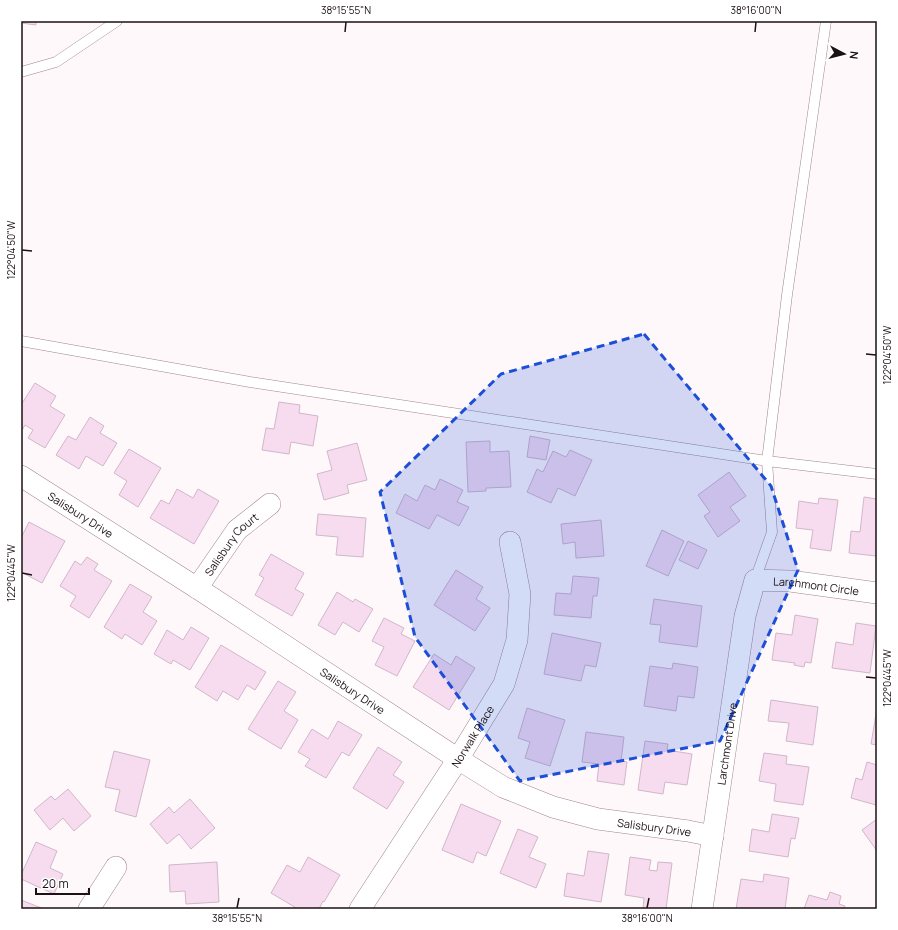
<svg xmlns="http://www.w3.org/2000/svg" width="898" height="930" viewBox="0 0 898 930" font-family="Manrope,sans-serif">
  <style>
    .building { fill: #f6dcee; stroke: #d0b7c9 }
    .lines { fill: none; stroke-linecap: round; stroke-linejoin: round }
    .service-casing { stroke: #a1858e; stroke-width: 11 }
    .minor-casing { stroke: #a1858e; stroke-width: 22 }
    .service { stroke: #fff; stroke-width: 10 }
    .minor { stroke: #fff; stroke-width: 21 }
    .marked { fill: #1d4ed8; fill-opacity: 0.2; stroke: #1d4ed8; stroke-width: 3; stroke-dasharray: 8 5; stroke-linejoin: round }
    .ticks { fill: none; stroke: #1c1115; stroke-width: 1.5 }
    .labels { text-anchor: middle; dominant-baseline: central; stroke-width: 3; stroke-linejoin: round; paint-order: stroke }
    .street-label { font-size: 11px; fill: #1c1115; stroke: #fff }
    .neatline { fill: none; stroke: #1c1115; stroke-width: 1.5 }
    .ticks-label { font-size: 10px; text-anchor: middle; fill: #1c1115 }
  </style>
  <rect width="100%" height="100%" fill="#fff8fa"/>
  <path class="building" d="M21,21h15v4l-15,-2z
    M35,383l21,13 -6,10 15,9 -20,33 -17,-10 5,-8 -8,-5 -4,7v-27z
    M279,402l21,3 -1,8 19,3 -5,30 -22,-4 -2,12 -27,-4 4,-22 8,1z
    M90,417l14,9 -4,7 17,10 -14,23 -17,-10 -7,13 -23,-14 12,-19 8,4z
    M530,436l20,4 -4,20 -19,-3z
    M490,441v11l19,-1 2,36 -25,1v3l-18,1 -2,-50z
    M357,443l10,37 -20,5 2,8 -25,7 -7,-26 15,-4 -5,-19z
    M129,449l32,19 -23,39 -19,-12 8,-14 -13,-8z
    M570,450l22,10 -17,36 -17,-8 -7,15 -24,-11 10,-23 6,3 10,-21 13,6z
    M729,472l17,24 -16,11 10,14 -22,16 -14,-21 6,-4 -12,-17z
    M440,479l23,11 -6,12 12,5 -10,19 -22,-11 -8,14 -33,-16 9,-19 12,7 8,-16 10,5z
    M177,489l16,9 5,-9 21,12 -25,43 -44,-26 11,-18 8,4z
    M864,497l13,2 -1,57 -27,-3 2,-22 9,1z
    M819,498l19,2 -7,51 -21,-3 3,-18 -17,-2 3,-27 19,3z
    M318,514l48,4 -3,39 -27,-2 2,-18 -22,-2z
    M601,520l3,36 -28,2 -1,-16 -12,2 -2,-20z
    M29,522l36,19 -23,42 -21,-11v-34z
    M662,530l22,11 -16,35 -22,-10z
    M688,541l19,9 -9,19 -19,-9z
    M271,554l33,19 -9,16 9,5 -12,22 -37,-21 9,-17 -5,-3z
    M87,557l11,7 -4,6 18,11 -23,37 -19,-12 6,-10 -16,-10 15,-25 6,4z
    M456,570l27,17 -7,12 14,9 -15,23 -41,-26z
    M573,576l26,2 -2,18h-4l-2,22 -37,-3 2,-22 15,1z
    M130,584l22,13 -9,15 14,9 -15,24 -17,-11 -3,5 -18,-12z
    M337,592l16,10 2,-3 18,10 -14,23 -16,-10 -8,13 -17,-10z
    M654,599l48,7 -5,41 -38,-5 2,-17 -11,-1z
    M795,615l23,4 -7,44 -6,-1 -1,5 -10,-2 1,-2 -23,-3 4,-27 16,2z
    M384,618l20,10 -3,6 14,7 -18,35 -22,-11 9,-18 -12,-6z
    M856,623l20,3 -6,47 -38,-5 4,-26 17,3z
    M191,627l18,11 -19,32 -17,-10 -2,4 -17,-10 13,-24 16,10z
    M552,633l49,10 -5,24 -11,-2 -4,16 -37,-7z
    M221,645l45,27 -11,18 -8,-5 -9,15 -15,-9 -6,10 -22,-14z
    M434,654l17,11 5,-9 19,12 -26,42 -36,-23z
    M673,663l25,4 -4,31 -16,-2 -2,15 -32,-5 6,-40 22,3z
    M278,681l18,11 -12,19 14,9 -17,29 -33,-20z
    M771,700l47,7 -5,38 -27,-4 3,-18 -21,-2z
    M527,708l38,12 -15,46 -25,-8 5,-16 -12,-4z
    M877,708v37l-6,-1z
    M338,721l24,14 -13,21 -7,-4 -16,26 -21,-12 5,-7 -12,-7 14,-23 16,10z
    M586,732l38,5 -3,24 6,1 -3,23 -27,-4 2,-17 -17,-2z
    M645,741l23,3 -1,6 25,4 -5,31 -22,-3 -2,12 -25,-4z
    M378,747l24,15 -9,13 11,7 -17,27 -34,-21z
    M114,751l36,9 -14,57 -21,-6 5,-21 -15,-3z
    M764,753l23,3 -1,8 23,3 -6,38 -29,-4 2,-17 -17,-3z
    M867,762l10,3 -1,40 -25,-7 5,-20 6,2z
    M68,789l23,27 -17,15 -11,-13 -13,12 -16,-20 17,-14 4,4z
    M190,799l25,29 -24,21 -12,-15 -12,10 -17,-20 19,-17 5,6z
    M461,804l40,17 -15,35 -9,-4 -4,11 -31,-13z
    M772,814l27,4 -4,21 -4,-1 -3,19 -39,-6 3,-22 17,3z
    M877,819v32l-15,-21z
    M518,829l20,8 -9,20 17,7 -10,24 -36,-15z
    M36,842l21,9 -7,17 13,6 -9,20 -33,-15v-4z
    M588,851l21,3 -8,48 -37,-6 3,-23 17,3z
    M308,857l32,18 -16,27 -1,-1 -4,8h-21l-27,-16 16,-28 13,7z
    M630,857l21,3 -2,10 8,1 1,-9 14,1 -6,46h-23l1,-11 -19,-3z
    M217,862l2,40 -33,2 -1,-13 -15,1 -1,-27z
    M764,874l25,4 -4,31h-49l5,-30 22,3z
    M830,892l11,4 -2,8 6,2 -1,3h-40l5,-14 18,5z
    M21,900l23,9h-23z"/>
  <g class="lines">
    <defs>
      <path id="service" d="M21,72l35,-10 61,-41
        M21,341l229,41 517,79 110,13
        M755,580l17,-48 -5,-71 20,-166 39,-274"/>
      <g id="minor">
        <path id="s1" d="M21,476l176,112 261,171 45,28 50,20 45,12 90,12 25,5"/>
        <path id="s2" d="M197,588l40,-58 33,-26"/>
        <path d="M89,909l27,-42"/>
        <path id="s3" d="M360,909l98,-150 46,-75 13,-44 3,-46 -10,-52"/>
        <path id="s4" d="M702,909l43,-293 10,-36 35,1 87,12"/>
      </g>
    </defs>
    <use href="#service" class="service-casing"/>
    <use href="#minor" class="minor-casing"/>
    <use href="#service" class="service"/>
    <use href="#minor" class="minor"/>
  </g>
  <path class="marked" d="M644,334l127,152 27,84 -78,171 -200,40 -105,-144 -35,-145 121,-118z"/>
  <path class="ticks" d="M345,32l1,-10M755,32l1,-10M22,250l10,1M866,354l10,1M22,573l10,2M866,677l10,1M237,908l2,-10M647,908l2,-10"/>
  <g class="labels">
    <g class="street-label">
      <text stroke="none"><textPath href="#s1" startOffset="71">Salisbury Drive</textPath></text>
      <text stroke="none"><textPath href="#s2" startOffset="56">Salisbury Court</textPath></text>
      <text stroke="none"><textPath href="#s4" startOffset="395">Larchmont Circle</textPath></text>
      <text stroke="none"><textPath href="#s1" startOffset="395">Salisbury Drive</textPath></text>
      <text stroke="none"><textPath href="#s3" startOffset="206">Norwalk Place</textPath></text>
      <text stroke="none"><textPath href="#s4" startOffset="167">Larchmont Drive</textPath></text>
      <text stroke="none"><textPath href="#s1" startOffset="731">Salisbury Drive</textPath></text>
    </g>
  </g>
  <rect width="898" height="930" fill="none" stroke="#ffffff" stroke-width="44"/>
  <g transform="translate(844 54) rotate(97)" stroke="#ffffff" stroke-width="3" paint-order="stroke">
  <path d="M0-3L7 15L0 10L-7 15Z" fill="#1c1115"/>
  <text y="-6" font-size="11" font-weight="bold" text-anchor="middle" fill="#1c1115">N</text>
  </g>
  <path d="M36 888v6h53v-6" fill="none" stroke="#1c1115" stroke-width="2"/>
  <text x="42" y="888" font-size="12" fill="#1c1115" stroke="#ffffff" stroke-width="3" paint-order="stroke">20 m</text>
  <rect x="22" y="22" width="854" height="886" class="neatline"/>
  <g class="ticks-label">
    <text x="346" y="14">38°15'55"N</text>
    <text x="756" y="14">38°16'00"N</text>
    <text transform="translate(11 250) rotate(-90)" y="4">122°04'50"W</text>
    <text transform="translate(887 355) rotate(-90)" y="4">122°04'50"W</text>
    <text transform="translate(11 573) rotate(-90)" y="4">122°04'45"W</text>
    <text transform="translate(887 678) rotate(-90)" y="4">122°04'45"W</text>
    <text x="237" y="922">38°15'55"N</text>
    <text x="647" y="922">38°16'00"N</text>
  </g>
</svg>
